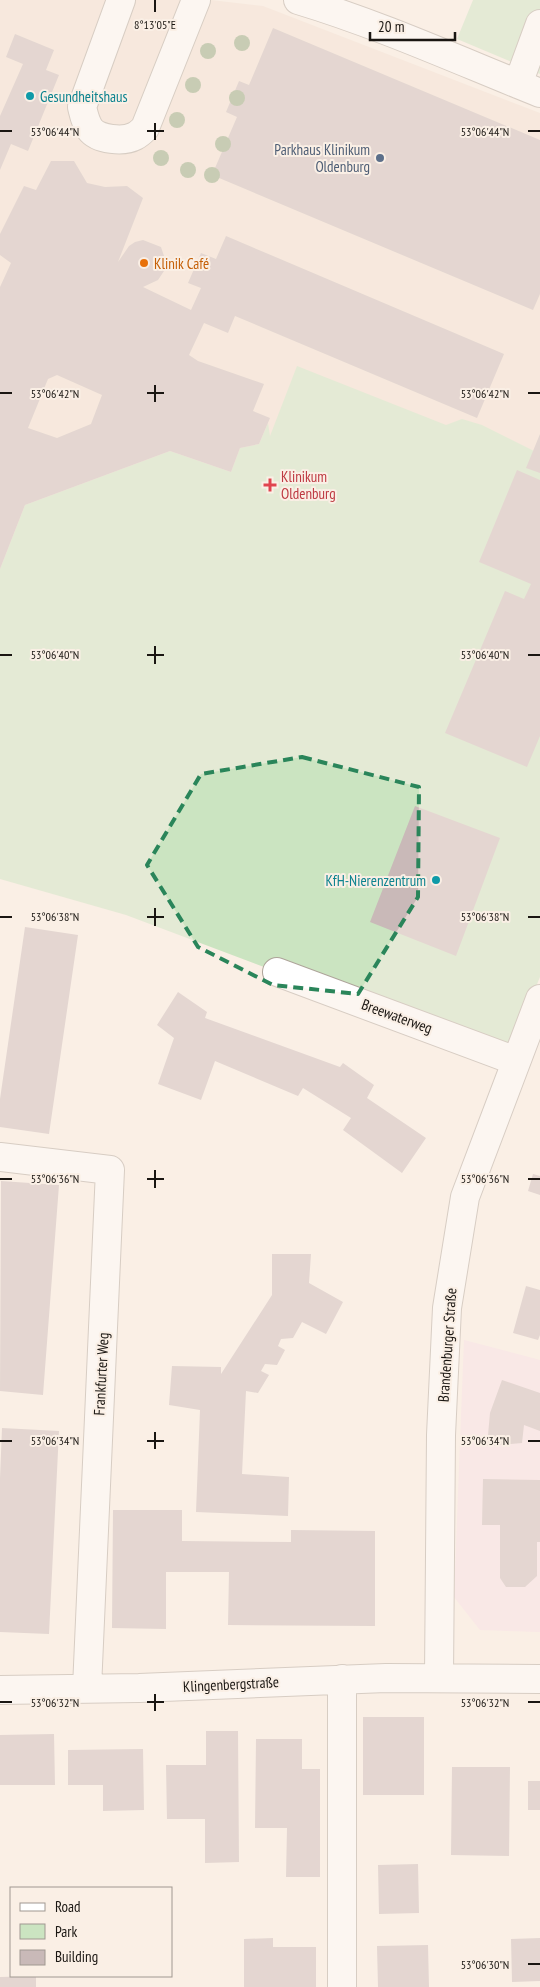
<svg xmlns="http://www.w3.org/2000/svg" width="540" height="1987" viewBox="0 0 540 1987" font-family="'PT Sans Narrow',sans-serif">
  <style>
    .commercial { fill: #f9dfe6 }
    .built { fill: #f3e1d2 }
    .green { fill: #cbe4c1 }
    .building { fill: #c9b9b8; fill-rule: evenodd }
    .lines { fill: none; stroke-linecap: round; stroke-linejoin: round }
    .minor-casing { stroke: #aea49a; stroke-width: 30 }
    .minor { stroke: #fff; stroke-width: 28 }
    .tree { fill: #8da278 }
    .marked { fill: none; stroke: #2a855a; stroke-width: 4; stroke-dasharray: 10 6; stroke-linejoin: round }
    .ticks { fill: none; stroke: #1a1612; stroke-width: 2 }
    .culture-dot { fill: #0f9aa8; stroke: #faefe5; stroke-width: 2 }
    .service-dot { fill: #5c6f8a; stroke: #faefe5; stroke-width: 2 }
    .food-dot { fill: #e8710a; stroke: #faefe5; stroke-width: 2 }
    .health-dot { fill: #e0444e; stroke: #faefe5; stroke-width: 2 }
    .labels { text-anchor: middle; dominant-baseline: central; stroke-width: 4; stroke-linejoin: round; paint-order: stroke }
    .culture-label { font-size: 15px; fill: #0d838f; stroke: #faefe5; text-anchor: start }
    .service-label { font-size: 15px; fill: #4e5e75; stroke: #faefe5; text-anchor: end }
    .food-label { font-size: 15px; fill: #c56008; stroke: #faefe5; text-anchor: start }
    .health-label { font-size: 15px; fill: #be3a42; stroke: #faefe5; text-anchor: start }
    .street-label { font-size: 15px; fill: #1a1612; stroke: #faefe5 }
    .ticks-label { font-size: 12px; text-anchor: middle; fill: #1a1612; stroke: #faefe5; stroke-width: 4; stroke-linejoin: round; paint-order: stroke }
  </style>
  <rect width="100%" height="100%" fill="#faefe5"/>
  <path class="commercial" d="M464,1340l76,20v272l-60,-2 -26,-33z"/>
  <path class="built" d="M0,0h211l52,6 277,107v782l-540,-38z"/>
  <path class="green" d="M473,0h67v74l-83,-35z
    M297,366l149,59 16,-6 20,6 58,29v523l-31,74 -232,-79 -151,-57 -126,-36v-310l25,-64 145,-54 61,21 9,-24 19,-4 9,-21 2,13z"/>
  <path class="building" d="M273,28l267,112v154l-7,16 -321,-135 25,-58 -11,-5 13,-31 10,4z
    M15,34l39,16 -8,20 13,5 -31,76 -17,-7 -11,26v-54l23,-52 -17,-7z
    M51,161h23l13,22 18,4 22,-1 16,12 -25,64 11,-16 6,-4 8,-2 18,7 4,12 -1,12 -6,9 -15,7 48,23 10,-22 -13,-5 13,-30 15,6 10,-23 278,118 -27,64 -242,-102 -7,17 -24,-10 -15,32 9,6 66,23 -11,27 17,7 -11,26 -19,4 -9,24 -61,-21 -145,54 -25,64v-282l11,-24 -11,-8v-21l24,-48 12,4zM57,375l45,20 -11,29 -34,14 -29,-10 20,-49z
    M540,434v39l-14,-5z
    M517,470l23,10v256l-13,31 -82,-34 60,-142 19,8 7,-15 -52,-22z
    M415,806l85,32 -44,118 -86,-34z
    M25,927l53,8 -29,199 -49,-7v-28z
    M178,992l29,20 -2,6 135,49 3,-4 31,22 -7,13 59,40 -24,35 -59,-43 8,-12 -48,-30 -5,8 -83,-35 -14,39 -43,-16 16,-46 -17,-13z
    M533,1174l7,2v19l-12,-4z
    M1,1181l58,4 -16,210 -43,-4z
    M272,1254h39l-2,29 34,19 -17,32 -24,-12 -9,16 -12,1 -3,7 7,4 -8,15 -12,-1 -4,7 8,4 -11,18 -12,-2 -4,83 47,3 -1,39 -92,-4 4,-102 -31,-5 3,-39 49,1v7l51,-79z
    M526,1286l14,4v45l-2,5 -25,-7z
    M502,1380l38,13v38l-16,-6 -2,18 -35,3 3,-33z
    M2,1428l57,3 -10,203 -49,-2v-154z
    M483,1479l57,1v62h-3v34l-12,11h-19l-6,-9v-53h-18z
    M113,1510h69v31l109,1v-12l84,1v95l-147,-1 1,-53h-63v57l-54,-1z
    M363,1717h61v78h-61z
    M206,1731h32l1,131 -34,1v-44h-38l-1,-54h40z
    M54,1734l1,51h-55v-50z
    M256,1739h46v30h18v108h-34l1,-49h-32z
    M143,1749l1,61 -41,1v-26h-35v-35z
    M452,1767h58l-1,89 -58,-1z
    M528,1781h12v29h-12z
    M418,1864l1,49 -40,1 -1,-49z
    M273,1938v9h43v40h-72v-48z
    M540,1938v43l-28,1 -1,-43z
    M428,1945l1,42h-51l-1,-41z
    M36,1976v11h-36v-10z"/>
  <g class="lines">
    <defs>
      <path id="minor" d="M121,0l-39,107c2,8 3,15 8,22 8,11 34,13 45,7 4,-2 7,-5 10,-8l51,-128
        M298,0c83,25 162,61 242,93
        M518,84l22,-60
        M277,972l239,89
        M0,1157l110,13 -23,518
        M439,1677l2,-242 6,-127 18,-111 75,-198
        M342,1679v308
        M0,1690l139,-2 247,-10 154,1"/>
    </defs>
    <use href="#minor" class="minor-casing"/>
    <use href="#minor" class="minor"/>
  </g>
  <g class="tree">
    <circle cx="242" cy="43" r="8"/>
    <circle cx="208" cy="51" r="8"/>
    <circle cx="193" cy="85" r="8"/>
    <circle cx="237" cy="98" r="8"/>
    <circle cx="177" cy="120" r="8"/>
    <circle cx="223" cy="144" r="8"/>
    <circle cx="161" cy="158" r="8"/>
    <circle cx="188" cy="170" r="8"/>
    <circle cx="212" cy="175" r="8"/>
  </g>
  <path d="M0 0H540V1987H0ZM302,757l117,30 -1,110 -60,97 -85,-9 -75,-38 -51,-82 54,-91z" fill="#faefe5" fill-opacity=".55" fill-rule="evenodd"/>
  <path class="marked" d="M302,757l117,30 -1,110 -60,97 -85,-9 -75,-38 -51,-82 54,-91z"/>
  <path class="ticks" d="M155,0v12M155,123v17M0,131h12M147,131h17M528,131h12M155,385v17M0,393h12M147,393h17M528,393h12M155,646v18M0,655h12M147,655h17M528,655h12M155,908v18M0,917h12M147,917h17M528,917h12M155,1170v18M0,1179h12M147,1179h17M528,1179h12M155,1432v17M0,1441h12M147,1441h17M528,1441h12M155,1694v17M0,1702h12M147,1702h17M528,1702h12M528,1964h12"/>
  <g class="culture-dot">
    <circle cx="30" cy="96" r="5"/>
    <circle cx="436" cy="880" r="5"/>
  </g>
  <circle class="service-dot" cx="380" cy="158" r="5"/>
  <circle class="food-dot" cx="144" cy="263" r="5"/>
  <path class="health-dot" d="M267.5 477.5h5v5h5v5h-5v5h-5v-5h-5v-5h5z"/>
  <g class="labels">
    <g class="culture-label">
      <text x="40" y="96">Gesundheitshaus</text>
      <text x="426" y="880" text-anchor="end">KfH-Nierenzentrum</text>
    </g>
    <g class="service-label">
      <text x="370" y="149">Parkhaus Klinikum<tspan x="370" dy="17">Oldenburg</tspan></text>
    </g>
    <g class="food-label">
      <text x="154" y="263">Klinik Café</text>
    </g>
    <g class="health-label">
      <text x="281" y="476">Klinikum<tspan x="281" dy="17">Oldenburg</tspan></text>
    </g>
    <g class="street-label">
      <text transform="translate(397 1016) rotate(20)">Breewaterweg</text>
      <text transform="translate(447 1345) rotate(-86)">Brandenburger Straße</text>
      <text transform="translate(101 1374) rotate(-87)">Frankfurter Weg</text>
      <text transform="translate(231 1684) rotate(-3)">Klingenbergstraße</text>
    </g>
  </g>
  <g class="ticks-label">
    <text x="155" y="29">8°13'05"E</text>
    <text x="55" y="136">53°06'44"N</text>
    <text x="485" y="136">53°06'44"N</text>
    <text x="55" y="398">53°06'42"N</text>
    <text x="485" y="398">53°06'42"N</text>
    <text x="55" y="659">53°06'40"N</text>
    <text x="485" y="659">53°06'40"N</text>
    <text x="55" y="921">53°06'38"N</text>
    <text x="485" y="921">53°06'38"N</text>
    <text x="55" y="1183">53°06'36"N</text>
    <text x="485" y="1183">53°06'36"N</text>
    <text x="55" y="1445">53°06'34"N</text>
    <text x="485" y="1445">53°06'34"N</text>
    <text x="55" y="1707">53°06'32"N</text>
    <text x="485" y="1707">53°06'32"N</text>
    <text x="485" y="1969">53°06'30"N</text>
  </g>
  <rect x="10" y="1887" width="162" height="90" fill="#faefe5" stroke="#a09891"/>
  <rect x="20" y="1903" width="25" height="8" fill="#ffffff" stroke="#a09891"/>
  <text x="55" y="1912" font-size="15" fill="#1a1612">Road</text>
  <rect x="20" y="1924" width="25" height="15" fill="#cbe4c1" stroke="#a09891"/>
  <text x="55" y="1937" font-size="15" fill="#1a1612">Park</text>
  <rect x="20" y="1950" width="25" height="15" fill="#c9b9b8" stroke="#a09891"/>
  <text x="55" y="1962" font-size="15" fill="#1a1612">Building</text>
  <path d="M370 32v8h85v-8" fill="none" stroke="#1a1612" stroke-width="2.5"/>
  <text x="378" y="32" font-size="15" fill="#1a1612" stroke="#faefe5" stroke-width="4" paint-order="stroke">20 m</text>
</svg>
